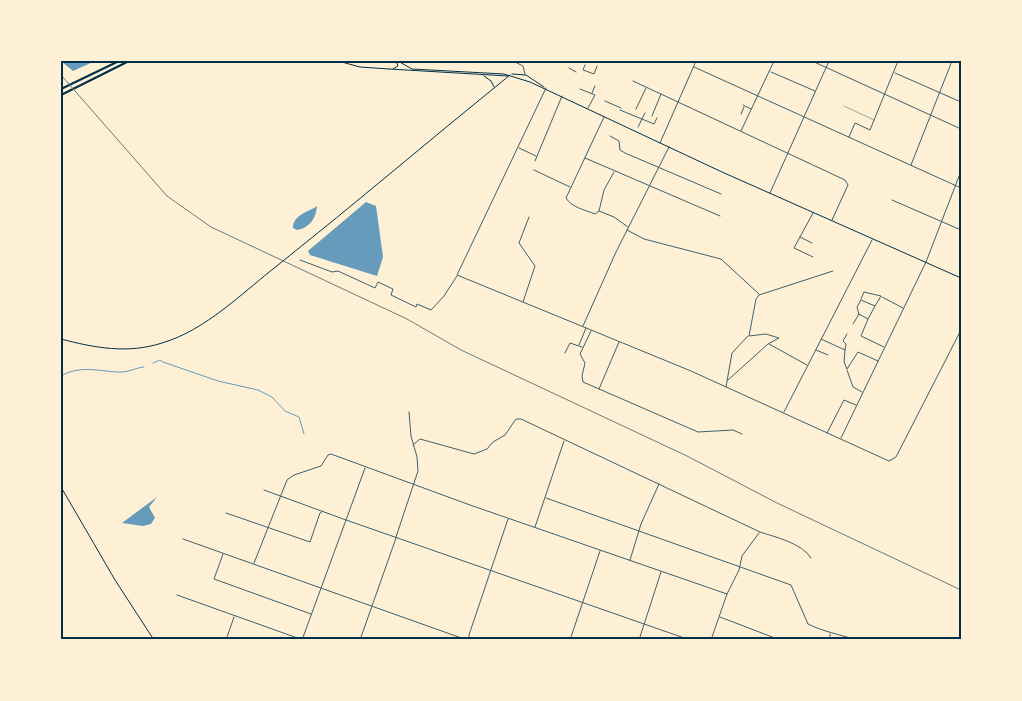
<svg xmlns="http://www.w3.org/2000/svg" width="1022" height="701" viewBox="0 0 1022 701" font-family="'DM Sans',sans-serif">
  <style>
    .water { fill: #669bbc }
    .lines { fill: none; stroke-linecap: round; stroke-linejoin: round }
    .stream { stroke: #669bbc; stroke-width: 1 }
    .service { stroke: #3f606c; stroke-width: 0.5 }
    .minor { stroke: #3f606c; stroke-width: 1 }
    .tertiary { stroke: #3f606c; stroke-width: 1 }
    .secondary { stroke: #003049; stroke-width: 1 }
    .primary { stroke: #003049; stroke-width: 2 }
    .rail { stroke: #657d81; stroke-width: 1 }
    .neatline { fill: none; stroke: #003049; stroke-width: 2 }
  </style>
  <rect width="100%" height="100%" fill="#fdf0d5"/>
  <path class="water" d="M61,61h34l-22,10z
    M366,202l10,4 7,51 -6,19 -67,-21 -2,-4z
    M317,206c-1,13 -8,22 -20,24l-4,-2c0,-13 15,-16 24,-22z
    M157,497l-8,10 6,11 -4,6 -8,2 -21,-3z"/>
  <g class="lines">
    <path class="stream" d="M153,363l7,-3 3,2 55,19 40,9 14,7 13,14 14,6 5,17
      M61,376c18,-11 38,-5 56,-4 10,1 18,-4 27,-5"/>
    <path class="service" d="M844,106l30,14"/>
    <path class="minor" d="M513,61l10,5 2,8
      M812,61l149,68
      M585,65l-2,5 11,4 3,-8
      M694,67l267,121
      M569,68l7,4
      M771,72l44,19
      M895,73l66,29
      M633,81l212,99 3,5 -16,35
      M580,89l15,6 -7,13
      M592,93l3,-7
      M605,101l16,7
      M743,105l8,4
      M636,109l10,-21
      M620,110l34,14 3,-6
      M741,114l3,-7
      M652,116l9,-22
      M638,127l7,-14
      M741,131l33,-70
      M610,136l9,5 1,9 5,3 96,41
      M849,137l6,-14 15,7 28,-69
      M519,148l17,8
      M585,158l135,58
      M535,161l27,-65
      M911,165l41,-104
      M534,170l36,17
      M614,172l-10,18 -5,21 15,6 14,10
      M770,193l59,-132
      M892,200l69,30
      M599,211l-4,3c-10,-4 -24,-7 -29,-16l38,-81
      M813,213l-19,35 19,9
      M627,230l17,9 77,20 38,35
      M800,237l12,6
      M300,260l32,12 6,-1 37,17 3,-6 15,7 -2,6 25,12 1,-3 14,6 13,-14 13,-20
      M882,297l21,11
      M861,299l3,-7 17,4 -6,10
      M523,302l12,-36 -16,-23 10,-26
      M859,314l-2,-7 4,-7 14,6 -7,13
      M853,324l6,-10 9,5 -7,17 23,11
      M583,326l33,-74 53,-105
      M591,331l-11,23 5,9 -3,13 1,6 115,50 35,-2 9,4
      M821,339l24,11 1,-6 -3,-3 4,-7
      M769,344l38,21
      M579,345l7,-17
      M816,350l12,5
      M845,350l-1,12 3,7 11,-17 20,9
      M565,353l5,-10 12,4
      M847,370l6,17 9,5
      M728,380l40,-36 11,-6 -13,-4 -17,2 7,-37 3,-4 74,-24
      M726,387l6,-34 16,-17
      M599,389l20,-47
      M784,412l88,-172
      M827,433l17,-33 12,5
      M841,438l85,-176
      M413,445l7,-6 54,15 13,-5 6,-7 12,-7 11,-16h5l239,113c15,5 42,11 51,26
      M264,490l82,30 19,-52
      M546,498l245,87 17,39c16,8 31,10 48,16
      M226,513l84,29 10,-29 3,-2
      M535,527l29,-86
      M396,537l22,-66 -1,-14 -6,-21 -2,-24
      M183,539l284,101
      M223,554l-9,25 97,35
      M630,560l11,-36 18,-40
      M254,563l33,-83 7,-5 27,-9 7,-11 3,-1 139,51 257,89
      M177,595l126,45
      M720,617l60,23
      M226,640l8,-23
      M469,640v-5l39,-116
      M570,640l30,-89
      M639,640l22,-68
      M711,640l16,-46 12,-24 3,-14 17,-23
      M830,640v-6
      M960,640l1,-2"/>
    <path class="tertiary" d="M546,88l-89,187 234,96 198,90 7,-4 65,-127
      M660,143l36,-82
      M926,262l35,-91
      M302,640l44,-120 344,120
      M360,640l36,-102"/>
    <path class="secondary" d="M338,61l22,6 29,2
      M398,61l14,8 92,5 26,8 192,90 239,106
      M389,69l119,7
      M393,69l5,-3 -2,-5
      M512,74l14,1 18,12
      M484,76l7,5 3,6
      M61,339c34,9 67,15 101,4 44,-13 80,-50 116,-78 78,-62 154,-127 232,-190
      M61,487l54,93 39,60"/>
    <path class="primary" d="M61,89l58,-28
      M61,95l68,-34"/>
    <path class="rail" d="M61,75l106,121 44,31 196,92 54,31 226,106 90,47 184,87"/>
  </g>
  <rect width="1022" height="701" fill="none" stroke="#fdf0d5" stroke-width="125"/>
  <rect x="62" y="62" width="898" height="576" class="neatline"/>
</svg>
